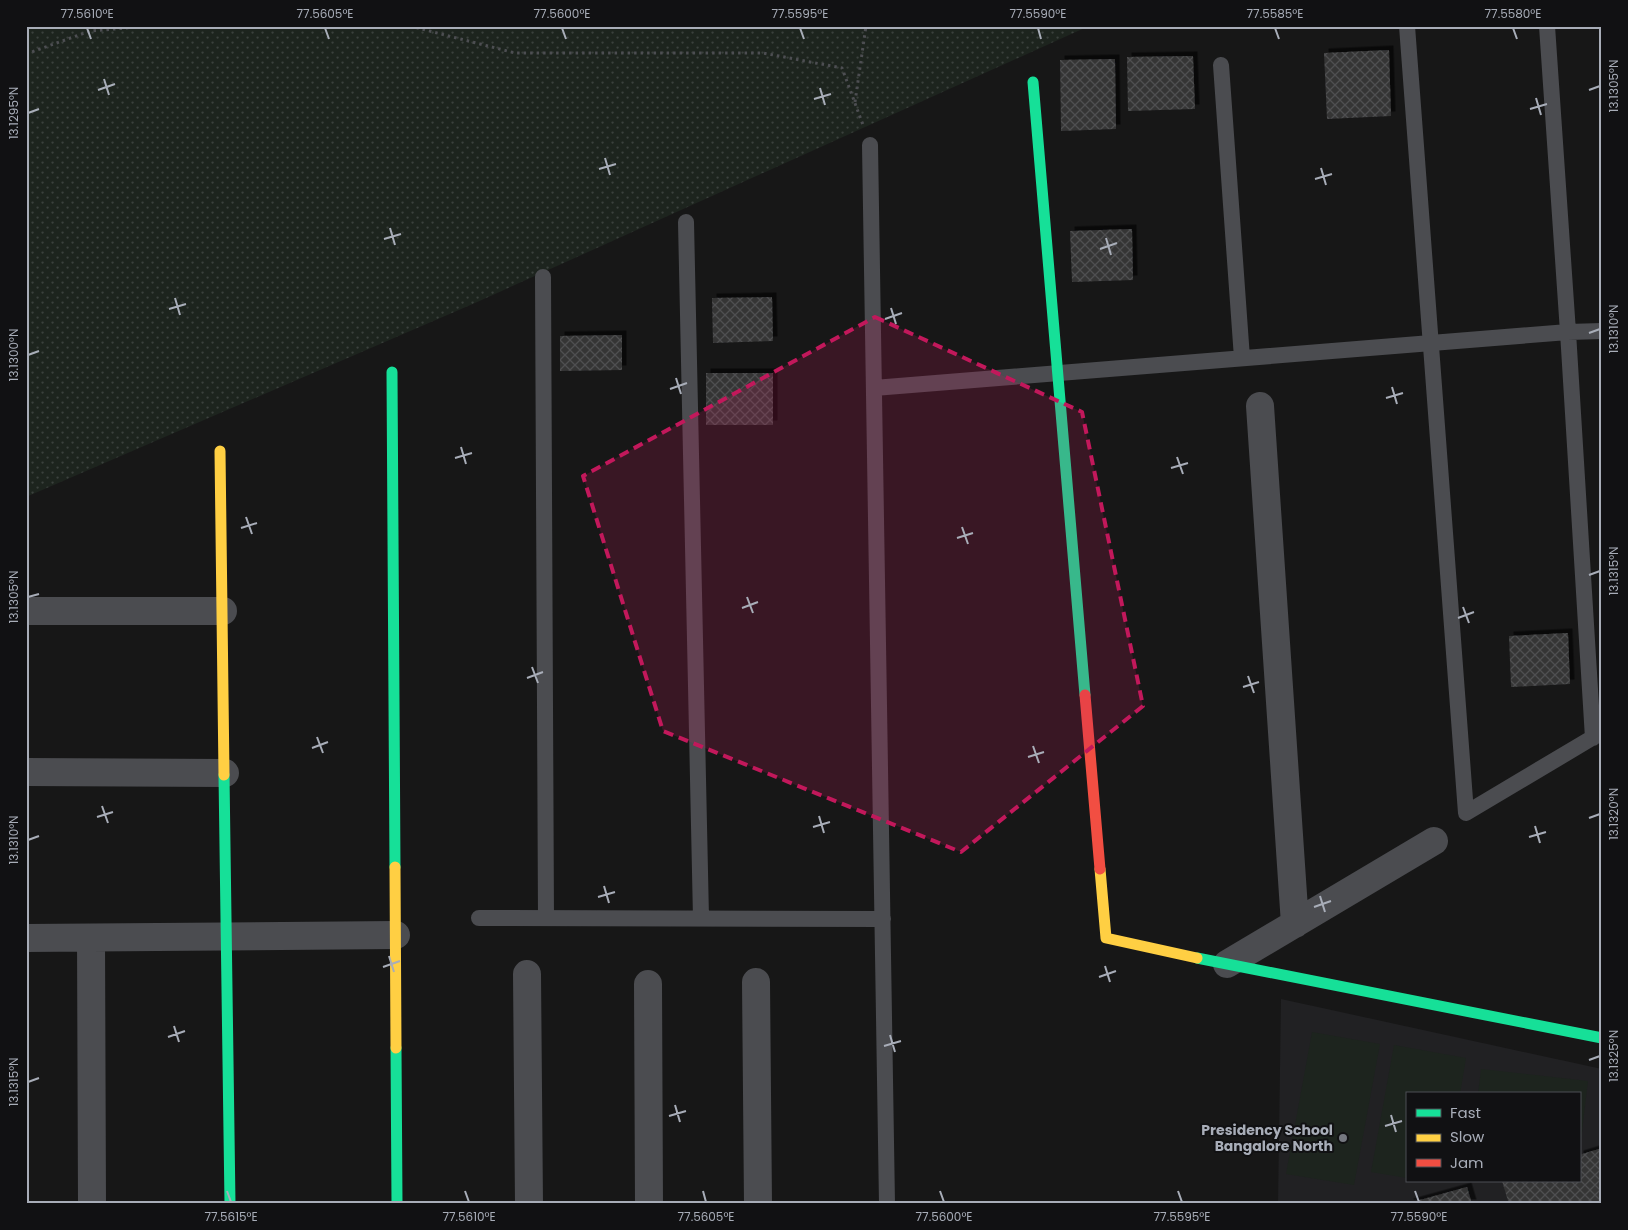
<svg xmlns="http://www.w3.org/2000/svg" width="1628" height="1230" viewBox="0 0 1628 1230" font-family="Poppins,sans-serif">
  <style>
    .built { fill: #212123; fill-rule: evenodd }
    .grass { fill: url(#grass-dots) }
    .pitch { fill: #1d241e }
    .building { fill: url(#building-cross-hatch); filter: url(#shadow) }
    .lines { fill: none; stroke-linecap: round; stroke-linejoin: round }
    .path { stroke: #4d4e52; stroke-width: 3; stroke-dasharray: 2.5 4; stroke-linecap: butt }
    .lane { stroke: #4b4c50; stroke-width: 16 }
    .street { stroke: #4b4c50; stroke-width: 28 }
    .fast { stroke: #16e098; stroke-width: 11 }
    .slow { stroke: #ffcf43; stroke-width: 11 }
    .jam { stroke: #f24e42; stroke-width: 11 }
    .marked { fill: #c2185b; fill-opacity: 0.2; stroke: #c2185b; stroke-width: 4; stroke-dasharray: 10 6; stroke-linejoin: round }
    .ticks { fill: none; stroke: #a8adb8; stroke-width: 2 }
    .poi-dot { fill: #757880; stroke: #111113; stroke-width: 2 }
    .labels { text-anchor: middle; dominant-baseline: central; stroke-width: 4; stroke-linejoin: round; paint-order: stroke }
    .poi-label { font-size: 14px; font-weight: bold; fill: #a8adb8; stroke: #111113; text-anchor: end }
    .neatline { fill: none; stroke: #a8adb8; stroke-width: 2 }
    .ticks-label { font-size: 12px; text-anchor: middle; fill: #a8adb8 }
  </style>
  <defs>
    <pattern id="grass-dots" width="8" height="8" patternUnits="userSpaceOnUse" patternTransform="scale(1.25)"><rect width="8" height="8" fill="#1d241e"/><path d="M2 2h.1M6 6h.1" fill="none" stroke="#3b413d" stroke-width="1.8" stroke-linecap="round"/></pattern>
    <pattern id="building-cross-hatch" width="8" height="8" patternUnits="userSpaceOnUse" patternTransform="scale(1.25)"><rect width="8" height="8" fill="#353536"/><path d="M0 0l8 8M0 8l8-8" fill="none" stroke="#4f5051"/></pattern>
    <filter id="shadow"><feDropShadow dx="4.5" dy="-4.5" stdDeviation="0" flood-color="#0009"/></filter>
  </defs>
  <rect width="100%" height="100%" fill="#171717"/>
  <path class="built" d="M1281,999l321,70v135h-324zM1407,1094h172v87h-172z"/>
  <path class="grass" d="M26,26h1063l-614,277 -449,194z"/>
  <path class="pitch" d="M1312,1032l68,12 -26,141 -68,-11z
    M1394,1045l72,13 -6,36h-53v84l-36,-6z
    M1481,1069l107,12 -7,59h-2v-46h-101z"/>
  <path class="building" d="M1389,50l2,66 -64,3 -3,-66z
    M1193,56l2,53 -67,2 -1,-54z
    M1115,59l1,70 -55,2 -1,-71z
    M1132,229l1,51 -61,2 -2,-51z
    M772,297l1,44 -60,2 -1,-45z
    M622,335v35l-62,1v-35z
    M706,373h67v52h-67z
    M1568,633l2,51 -59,3 -2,-51z
    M1602,1148v56h-93l-7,-23h77v-26z
    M1467,1187l5,17h-63v-1z"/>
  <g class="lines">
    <path class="path" d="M410,26l105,27h248l79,15 21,57
      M26,54l64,-23 61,-5
      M855,102l11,-76"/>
    <path class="lane" d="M1407,26l59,787 136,-81
      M1547,26l21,306 25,406
      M1221,65l21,293
      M870,145l17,1059
      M686,222l15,696
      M543,277l3,641
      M874,388l694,-56 34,-1
      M479,918l404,1"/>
    <path class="street" d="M1260,406l35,518
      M26,611h197
      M26,772l199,1
      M26,938l370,-3
      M91,938l1,266
      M1227,964l207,-123
      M527,974l2,230
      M756,982l2,222
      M648,984l1,220"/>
    <path class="fast" d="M1033,82l52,613
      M392,372l3,495
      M224,775l6,429
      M1197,958l405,80
      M396,1048l1,156"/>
    <path class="slow" d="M220,451l4,324
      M395,867l1,181
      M1100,869l6,69 91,20"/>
    <path class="jam" d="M1085,695l15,174"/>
  </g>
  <path class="marked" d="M875,317l207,95 61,294 -182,146 -298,-121 -80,-255z"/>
  <path class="ticks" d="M87,28l4,11M325,28l4,11M562,28l4,11M800,28l4,11M1038,28l3,11M1275,28l4,11M1513,28l4,11M104,79l5,16M820,88l5,17M98,90l17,-6M1589,90l11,-4M1536,98l5,17M814,99l17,-5M1530,109l17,-5M28,113l11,-4M605,158l5,17M1321,168l5,17M599,169l17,-5M1315,179l17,-5M390,228l5,17M1106,238l5,17M384,239l17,-5M1100,249l17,-6M175,298l5,17M891,308l5,16M169,309l17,-5M885,319l17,-6M1589,333l11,-4M28,355l11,-4M676,378l5,16M1392,387l5,17M670,389l17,-6M1386,398l17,-5M461,447l5,17M1177,457l6,17M455,458l17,-5M1171,468l17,-5M246,517l6,17M962,527l6,17M241,528l16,-5M957,538l16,-5M1589,575l11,-4M28,597l11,-3M747,597l6,16M1463,607l6,16M742,608l16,-6M1458,618l16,-6M532,667l6,16M1248,676l6,17M527,678l16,-6M1243,687l16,-5M317,737l6,16M1033,746l6,17M312,748l16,-6M1028,757l16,-5M102,806l6,17M819,816l5,17M97,817l16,-5M1589,818l11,-4M1535,826l5,17M813,827l17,-5M1529,837l17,-5M28,840l11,-4M604,886l5,17M1320,896l5,16M598,897l17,-5M1314,907l17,-6M389,956l5,16M1105,966l5,16M383,967l17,-6M1099,977l17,-6M174,1026l5,16M890,1035l5,17M168,1037l17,-6M884,1046l17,-5M1589,1060l11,-4M28,1082l11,-4M675,1105l5,17M1391,1115l5,17M669,1116l17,-5M1385,1126l17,-5M227,1191l4,11M465,1191l4,11M703,1191l3,11M940,1191l4,11M1178,1191l4,11M1415,1191l4,11"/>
  <circle class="poi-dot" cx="1343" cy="1138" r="5"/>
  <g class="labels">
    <g class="poi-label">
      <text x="1333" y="1130">Presidency School<tspan x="1333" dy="16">Bangalore North</tspan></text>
    </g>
  </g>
  <rect width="1628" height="1230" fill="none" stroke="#111113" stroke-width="55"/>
  <rect x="1406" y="1092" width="175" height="90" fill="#111113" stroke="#4d4f55"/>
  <rect x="1416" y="1109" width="25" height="8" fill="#16e098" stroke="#4d4f55"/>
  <text x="1450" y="1118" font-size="15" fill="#a8adb8">Fast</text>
  <rect x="1416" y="1134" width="25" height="8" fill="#ffcf43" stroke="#4d4f55"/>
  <text x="1450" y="1142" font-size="15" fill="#a8adb8">Slow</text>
  <rect x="1416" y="1159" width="25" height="8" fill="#f24e42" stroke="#4d4f55"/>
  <text x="1450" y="1168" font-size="15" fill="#a8adb8">Jam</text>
  <rect x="28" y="28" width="1572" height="1174" class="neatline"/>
  <g class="ticks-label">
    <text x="87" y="18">77.5610°E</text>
    <text x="325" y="18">77.5605°E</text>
    <text x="562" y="18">77.5600°E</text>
    <text x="800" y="18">77.5595°E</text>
    <text x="1038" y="18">77.5590°E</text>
    <text x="1275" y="18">77.5585°E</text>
    <text x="1513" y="18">77.5580°E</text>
    <text transform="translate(1614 86) rotate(-90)" y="4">13.1305°N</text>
    <text transform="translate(14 113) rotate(-90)" y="4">13.1295°N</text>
    <text transform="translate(1614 329) rotate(-90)" y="4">13.1310°N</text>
    <text transform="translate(14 355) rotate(-90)" y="4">13.1300°N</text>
    <text transform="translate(1614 571) rotate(-90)" y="4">13.1315°N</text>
    <text transform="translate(14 597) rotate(-90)" y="4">13.1305°N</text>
    <text transform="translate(1614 814) rotate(-90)" y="4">13.1320°N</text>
    <text transform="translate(14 840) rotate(-90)" y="4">13.1310°N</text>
    <text transform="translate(1614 1056) rotate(-90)" y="4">13.1325°N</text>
    <text transform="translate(14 1082) rotate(-90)" y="4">13.1315°N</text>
    <text x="231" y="1221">77.5615°E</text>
    <text x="469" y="1221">77.5610°E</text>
    <text x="706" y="1221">77.5605°E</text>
    <text x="944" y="1221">77.5600°E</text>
    <text x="1182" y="1221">77.5595°E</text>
    <text x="1419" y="1221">77.5590°E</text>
  </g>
</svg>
